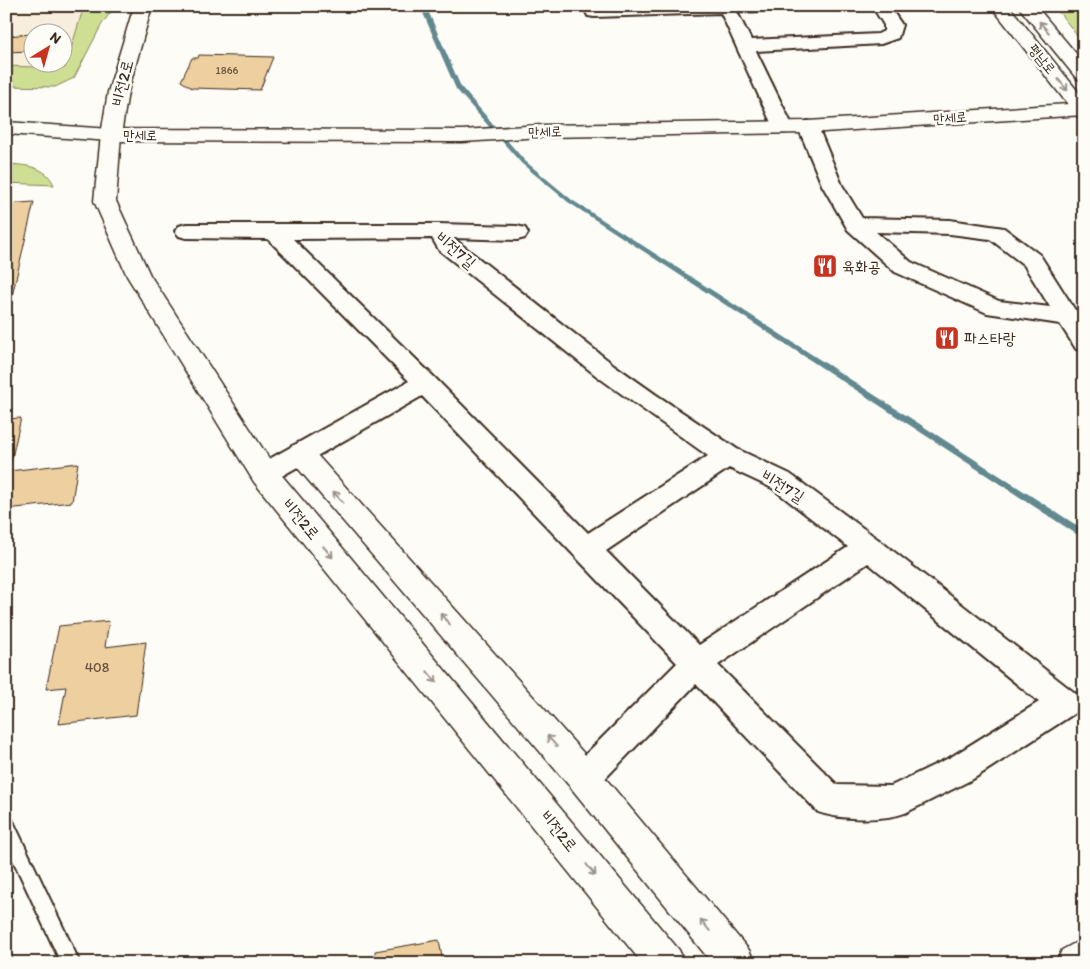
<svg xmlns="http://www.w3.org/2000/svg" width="1090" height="969" viewBox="0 0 1090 969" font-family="Itim,'Poor Story',sans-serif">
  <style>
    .built { fill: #f8eedd; fill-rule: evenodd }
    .green { fill: #cede92; stroke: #848458 }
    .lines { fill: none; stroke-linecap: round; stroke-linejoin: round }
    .stream { fill: #62898f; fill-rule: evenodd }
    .building { fill: #edcfa0; stroke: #3b2a1e }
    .service-casing { stroke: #3b2a1e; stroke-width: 4 }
    .minor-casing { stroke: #3b2a1e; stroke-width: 4 }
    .tertiary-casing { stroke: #3b2a1e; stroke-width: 3 }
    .secondary-casing { stroke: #3b2a1e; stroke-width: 3 }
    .service { fill: #fdfcf7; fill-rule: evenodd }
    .minor { fill: #fdfcf7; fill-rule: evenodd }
    .tertiary { fill: #fdfcf7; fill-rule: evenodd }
    .secondary { fill: #fdfcf7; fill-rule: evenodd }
    .oneway { stroke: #9c938a }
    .labels { text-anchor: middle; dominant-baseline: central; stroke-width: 5; stroke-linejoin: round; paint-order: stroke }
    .far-number-label { font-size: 11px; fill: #68533e }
    .far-street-label { font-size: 14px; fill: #3b2a1e; stroke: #fdfcf7 }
    .number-label { font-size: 14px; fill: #68533e }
    .street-label { font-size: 16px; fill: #3b2a1e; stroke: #fdfcf7 }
    .poi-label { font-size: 16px; fill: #3b2a1e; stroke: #fdfcf7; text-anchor: start }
  </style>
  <rect width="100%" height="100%" fill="#fdfcf7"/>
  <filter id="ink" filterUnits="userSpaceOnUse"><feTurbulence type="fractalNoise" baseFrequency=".02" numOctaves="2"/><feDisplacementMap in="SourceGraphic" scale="10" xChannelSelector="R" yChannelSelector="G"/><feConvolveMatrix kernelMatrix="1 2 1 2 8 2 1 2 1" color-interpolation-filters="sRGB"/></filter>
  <g filter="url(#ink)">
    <path class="built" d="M6,6h78l-19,62 -59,-2zM32,32h30v30h-30z"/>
    <path class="green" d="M84,6h31l-13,18 -28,54 -19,9 -49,-1v-20l59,2z
      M1054,6h26l4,4v34z
      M6,164c20,1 40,2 48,21l-48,-2z"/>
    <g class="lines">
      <path class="stream" d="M420,6h6l35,81 64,74 47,39 512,330v9l-516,-337 -47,-39 -65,-74z"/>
    </g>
    <path class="building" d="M32,34v17l-26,1v-16z
      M199,55l74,2 -13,33 -68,-2 -11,-7 11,-23h6z
      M34,202l-22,94h-6v-92z
      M21,418l-12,53 69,-8 -6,39 -66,7v-90z
      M109,621l-4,26 41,-5 -10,73 -77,9 7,-37 -20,2 13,-63z
      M439,940l4,23h-67l-1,-12z"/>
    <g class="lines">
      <defs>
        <path id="service" d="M6,817l6,2 68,144h-19l-55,-118z"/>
        <path id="minor" d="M780,6l-2,4 -41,2 14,28 127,-6 6,-3v-6l-12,-19h17l13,19 -4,13 -17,6 -125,7 37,76 -3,4 -7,2 -7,-2 -3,-4 -52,-114 -127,4 -6,-1 -2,-4 2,-4 27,-2z
          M808,121l7,2 3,4 24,58 20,33 88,2 54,8 36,27 35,55 9,1v40l-8,-2 -16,-25 -73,-11 -92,-41 -47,-42 -26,-45 -24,-58 3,-4zM876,232l74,2 40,5 34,26 26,42 -51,-6 -88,-39z
          M186,224h252l79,2 8,2 3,5 -3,5 -8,2 -64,-2 161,127 41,29 82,55 53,25 89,66 196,153 4,10 -4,10 -102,66 -68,34c-21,8 -66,7 -87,-1l-122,-128 -101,105 -11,4 -11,-4 -5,-11 5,-11 104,-104 -255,-267 -149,85 -9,3 -9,-3 -4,-7 4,-7 154,-86 -141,-142 -82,-1 -7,-2 -4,-5 4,-5zM432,238l7,12 159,127 110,79 -120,77 -154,-156 -141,-138zM729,468l43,20 76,59 -149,98 -93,-94zM868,563l171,139 -88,55 -60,29 -54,-1 -119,-120z"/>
        <path id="tertiary" d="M134,6h18l-24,86 -7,43 -5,66 34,74 124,191 405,484 6,13h-43l-388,-481 -127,-206 -33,-75 7,-66 7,-43z
          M991,6h18l75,93v19l-7,-2z
          M1018,6h18l48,57v18l-7,-2z
          M300,443l9,3 287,321 153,183 6,13h-43l-140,-174 -281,-329 -4,-7 4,-7z
          M1084,938v25h-28l6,-13z"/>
        <path id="secondary" d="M1084,103v12l-276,18 -266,4 -80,5 -351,-1 -105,-7v-12l105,7 351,1 80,-5 266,-4z"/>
      </defs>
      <use href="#service" class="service-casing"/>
      <use href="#minor" class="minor-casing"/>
      <use href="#tertiary" class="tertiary-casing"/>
      <use href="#secondary" class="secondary-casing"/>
      <use href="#service" class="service"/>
      <use href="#minor" class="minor"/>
      <use href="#tertiary" class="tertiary"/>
      <use href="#secondary" class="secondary"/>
    </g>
    <defs><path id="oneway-shaft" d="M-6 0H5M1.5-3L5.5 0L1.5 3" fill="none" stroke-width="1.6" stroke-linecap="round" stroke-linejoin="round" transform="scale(1.25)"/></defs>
    <g class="oneway">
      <use href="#oneway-shaft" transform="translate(1044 27) rotate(-130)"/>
      <use href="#oneway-shaft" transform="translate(1063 85) rotate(51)"/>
      <use href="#oneway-shaft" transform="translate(338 497) rotate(-131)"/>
      <use href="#oneway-shaft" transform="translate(328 552) rotate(50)"/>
      <use href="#oneway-shaft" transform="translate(445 619) rotate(-131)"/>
      <use href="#oneway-shaft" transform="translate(432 677) rotate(50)"/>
      <use href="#oneway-shaft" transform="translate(552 741) rotate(-131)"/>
      <use href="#oneway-shaft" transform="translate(591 870) rotate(51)"/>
      <use href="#oneway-shaft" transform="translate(705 925) rotate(-129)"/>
    </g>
  </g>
  <defs>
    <symbol id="restaurant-square" viewBox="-11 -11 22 22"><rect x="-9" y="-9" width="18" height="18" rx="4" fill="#c8321e" stroke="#fdfcf7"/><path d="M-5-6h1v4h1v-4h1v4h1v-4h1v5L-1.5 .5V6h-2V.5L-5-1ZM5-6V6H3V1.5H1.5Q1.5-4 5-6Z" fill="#fff"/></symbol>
  </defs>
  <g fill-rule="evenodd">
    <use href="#restaurant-square" x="811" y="252" width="28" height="28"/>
    <use href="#restaurant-square" x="933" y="324" width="28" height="28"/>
  </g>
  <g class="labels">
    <g class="far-number-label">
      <text x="227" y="70">1866</text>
    </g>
    <g class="far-street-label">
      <text transform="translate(1042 59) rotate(51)">평남로</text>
      <text transform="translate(950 118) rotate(-4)">만세로</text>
      <text transform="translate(545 132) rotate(-2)">만세로</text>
      <text x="140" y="135">만세로</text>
    </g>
    <g class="number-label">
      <text x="97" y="667">408</text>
    </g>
    <g class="street-label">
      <text transform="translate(122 83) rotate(-76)">비전2로</text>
      <text transform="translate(456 250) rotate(41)">비전7길</text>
      <text transform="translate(783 486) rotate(32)">비전7길</text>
      <text transform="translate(301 519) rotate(50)">비전2로</text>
      <text transform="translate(559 831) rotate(51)">비전2로</text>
    </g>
    <g class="poi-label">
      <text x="842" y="266">육화공</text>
      <text x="964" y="338">파스타랑</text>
    </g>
  </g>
  <rect width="1090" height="969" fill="none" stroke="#fdfcf7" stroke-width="25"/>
  <rect x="12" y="12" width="1065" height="944" fill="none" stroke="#3b2a1e" stroke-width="2" filter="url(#ink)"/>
  <g transform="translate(48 48) rotate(37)"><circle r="24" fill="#fdfcf7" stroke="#afa8a0"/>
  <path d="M0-4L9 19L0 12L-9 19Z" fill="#c8321e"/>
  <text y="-8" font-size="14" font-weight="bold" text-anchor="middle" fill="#3b2a1e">N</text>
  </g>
</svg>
